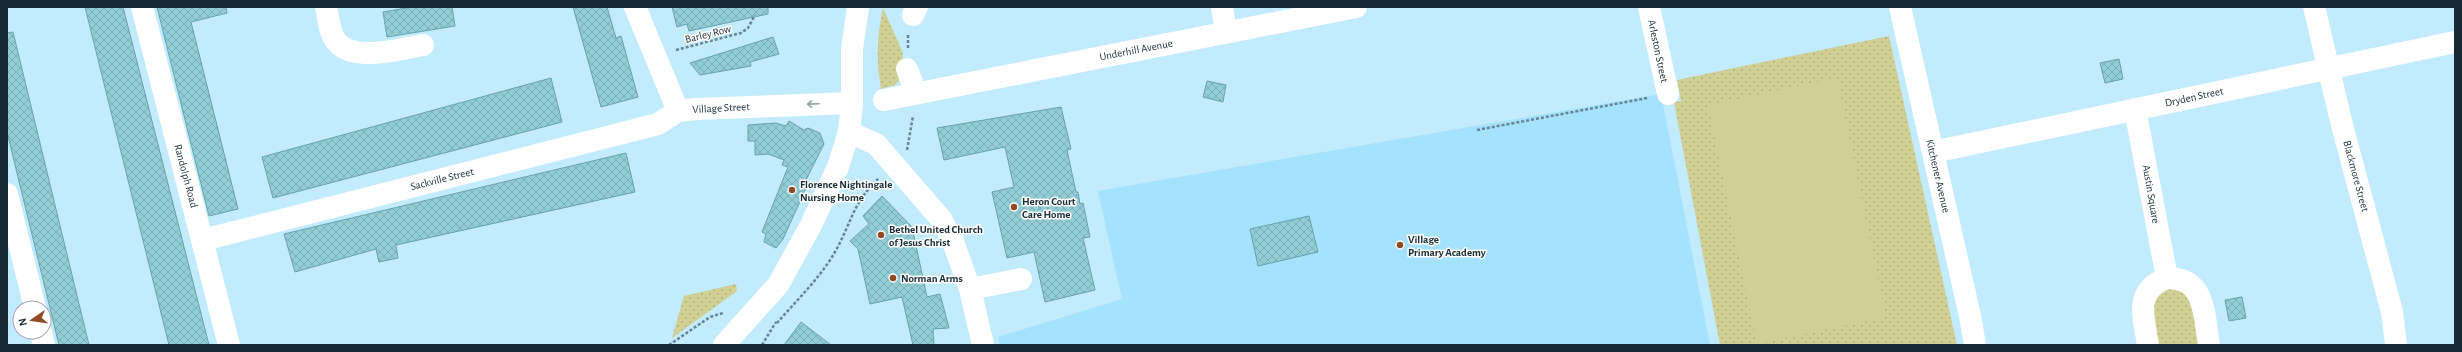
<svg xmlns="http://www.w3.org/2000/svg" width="2462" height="352" viewBox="0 0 2462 352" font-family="'Alegreya Sans',sans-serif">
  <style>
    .built { fill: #a5e2fd }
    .grass { fill: url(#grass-dots) }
    .pitch { fill: #d0cf94 }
    .building { fill: url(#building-cross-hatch); stroke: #67a2aa }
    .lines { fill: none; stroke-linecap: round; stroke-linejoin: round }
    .path { stroke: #668491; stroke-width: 2.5; stroke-dasharray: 3 2; stroke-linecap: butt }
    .minor { stroke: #fff; stroke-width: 22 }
    .highway { stroke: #fff; stroke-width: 22 }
    .oneway { stroke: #969fa3 }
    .poi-dot { fill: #924b25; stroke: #fff; stroke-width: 1.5 }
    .labels { text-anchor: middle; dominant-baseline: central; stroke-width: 3; stroke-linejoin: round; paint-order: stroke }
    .street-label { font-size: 11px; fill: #162a33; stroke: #fff }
    .poi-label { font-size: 11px; font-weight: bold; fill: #162a33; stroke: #fff; text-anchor: start }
  </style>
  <defs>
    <pattern id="grass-dots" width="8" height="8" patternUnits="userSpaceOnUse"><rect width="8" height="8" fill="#d0cf94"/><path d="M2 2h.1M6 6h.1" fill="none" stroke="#b2b280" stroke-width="1.8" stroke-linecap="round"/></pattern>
    <pattern id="building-cross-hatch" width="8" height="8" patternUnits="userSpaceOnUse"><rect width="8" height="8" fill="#92cdd6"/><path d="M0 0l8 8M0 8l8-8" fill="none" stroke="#7db0b8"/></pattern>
  </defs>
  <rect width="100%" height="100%" fill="#c2ebfd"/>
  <path class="built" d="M1661,94l49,251h-710l-2,-8 124,-38 -24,-108z"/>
  <path class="grass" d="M883,8l20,45 -3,26 -5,6 -14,4c-5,-29 -4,-53 2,-81z
    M1889,36l68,309h-237l-46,-243 7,-1 -4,-21z
    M736,284l1,7 -65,47 12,-42z
    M2160,287l32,6 11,52h-49l-5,-44z"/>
  <path class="pitch" d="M1837,78l49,239 -129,27 -49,-239z"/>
  <path class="building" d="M85,7h38l86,338h-40z
    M157,7h69l1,6 -36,9 47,187 -29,7z
    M412,7h40l3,19 -68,11 -4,-25z
    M573,7h34l9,31 5,-2 17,61 -37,10z
    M672,7h96v7l-79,17 -2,-7 -10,3z
    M13,32l76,313h-30l-52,-213v-99z
    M773,37l6,17 -29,8 1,4 -51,9 -10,-12z
    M2119,59l4,20 -18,4 -5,-20z
    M551,78l11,44 -289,76 -11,-41z
    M1207,81l19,4 -3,17 -20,-5z
    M1061,107l10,42 -4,1 9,42h2l2,12 3,-1 7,34 -7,1 12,52 -50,12 -11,-50 -27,6 -15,-66 22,-5 -9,-40 -61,13 -7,-32z
    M789,121l15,9 4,-2 12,5 4,11 -18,36 3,1 -11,25 -15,33 -7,9 -12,-6 2,-8 -4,-2 26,-65 -6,-2 2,-5 -16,-6 -13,1v-14h-7v-16l28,-2 10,3z
    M626,153l9,39 -239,53 2,13 -19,4 -3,-13 -81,23 -11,-38z
    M882,196l30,31 15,70 13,-3 9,34 -16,1 1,16h-21l-11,-48 -32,7 -12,-55 -8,-8 19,-17 -6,-8z
    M1309,216l9,36 -60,14 -8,-37z
    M2242,297l4,21 -17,3 -4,-21z
    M801,322l30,23h-47z"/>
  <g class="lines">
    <path class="path" d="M908,48v-13
      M676,50l65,-17 7,-5 7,-13
      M1477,130l170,-32
      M907,150l6,-34
      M777,323c19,-22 43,-45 58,-71 16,-28 18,-50 43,-73
      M669,345l41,-28 13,-4
      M762,345l14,-23"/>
    <path class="minor" d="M142,7l87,338
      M326,7c2,9 3,19 6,27 12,32 67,15 91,11
      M635,7l43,104
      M1222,7l4,26
      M1649,7l19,87
      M1900,7l70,309 5,29
      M2314,7l28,118 50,187 4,33
      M913,15l4,-8
      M907,69l9,24
      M884,100l472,-93
      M2135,109l32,169c39,-1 37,38 42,67
      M849,132l27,12 65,75 11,20 18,50 13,56
      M1933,152l522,-110
      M7,194l28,114
      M203,240l455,-116 20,-13 18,-2 156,-6
      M970,289l51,-10
      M41,332l3,13
      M2148,345c-4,-28 -15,-54 19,-67"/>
    <path class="highway" d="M724,345l54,-60 33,-60 27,-58 11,-35 3,-29v-54l6,-42"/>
  </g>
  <defs><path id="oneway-shaft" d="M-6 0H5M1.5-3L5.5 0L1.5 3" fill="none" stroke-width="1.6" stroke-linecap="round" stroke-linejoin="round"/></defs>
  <use class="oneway" href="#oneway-shaft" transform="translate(813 104) rotate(178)"/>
  <g class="poi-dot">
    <circle cx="792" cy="190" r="4"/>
    <circle cx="1014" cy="207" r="4"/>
    <circle cx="881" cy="235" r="4"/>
    <circle cx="1400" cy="245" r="4"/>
    <circle cx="893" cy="278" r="4"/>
  </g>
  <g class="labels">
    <g class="street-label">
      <text transform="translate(708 34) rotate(-14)">Barley Row</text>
      <text transform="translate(1136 50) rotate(-11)">Underhill Avenue</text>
      <text transform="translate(1658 51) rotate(78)">Arleston Street</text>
      <text transform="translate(2194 97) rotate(-12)">Dryden Street</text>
      <text transform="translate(721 108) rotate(-3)">Village Street</text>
      <text transform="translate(186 176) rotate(75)">Randolph Road</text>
      <text transform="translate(1938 176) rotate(77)">Kitchener Avenue</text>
      <text transform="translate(2356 176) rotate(75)">Blackmore Street</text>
      <text transform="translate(442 179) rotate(-14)">Sackville Street</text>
      <text transform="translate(2151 194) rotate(80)">Austin Square</text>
    </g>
    <g class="poi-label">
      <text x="800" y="184">Florence Nightingale<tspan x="800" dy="13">Nursing Home</tspan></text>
      <text x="1022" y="201">Heron Court<tspan x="1022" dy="13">Care Home</tspan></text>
      <text x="889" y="229">Bethel United Church<tspan x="889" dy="13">of Jesus Christ</tspan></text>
      <text x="1408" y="239">Village<tspan x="1408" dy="13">Primary Academy</tspan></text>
      <text x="901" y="278">Norman Arms</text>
    </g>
  </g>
  <rect width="2462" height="352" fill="none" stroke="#162a33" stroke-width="16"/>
  <g transform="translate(32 320) rotate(257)"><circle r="19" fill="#ffffff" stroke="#a2aaad"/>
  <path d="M0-3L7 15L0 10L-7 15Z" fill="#924b25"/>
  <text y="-6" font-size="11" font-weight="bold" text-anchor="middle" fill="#162a33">N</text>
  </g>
</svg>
